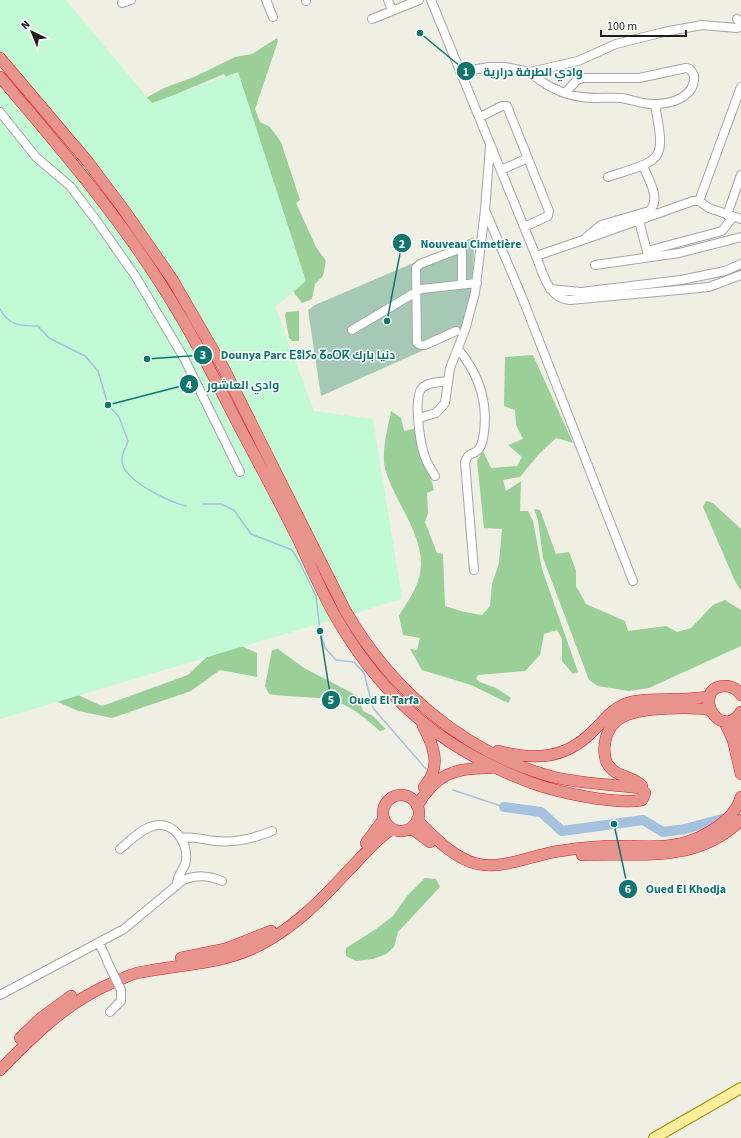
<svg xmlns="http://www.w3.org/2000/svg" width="741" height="1138" viewBox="0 0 741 1138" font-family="'Source Sans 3',Cairo,'Noto Sans Tifinagh',sans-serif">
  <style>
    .forest { fill: #9acf98 }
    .cemetery { fill: #a5c9b4 }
    .park { fill: #c1fad5 }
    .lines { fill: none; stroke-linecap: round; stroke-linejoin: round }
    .stream { stroke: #a4c1de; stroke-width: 1.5 }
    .river { stroke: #a4c1de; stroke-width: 10 }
    .minor-casing { stroke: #a5a5a5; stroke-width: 10 }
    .major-casing { stroke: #999000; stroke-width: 12 }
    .highway-casing { stroke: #dc222f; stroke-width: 12 }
    .minor { stroke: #fff; stroke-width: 8 }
    .major { stroke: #fded9c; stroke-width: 10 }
    .highway { stroke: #e8938b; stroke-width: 11 }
    .minor-bridge-casing { stroke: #a5a5a5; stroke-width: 10; stroke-linecap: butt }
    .minor-bridge { stroke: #fff; stroke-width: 8 }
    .leader { fill: none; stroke: #0f766e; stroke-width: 1.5 }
    .callout-dot { fill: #0f766e; stroke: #fff; stroke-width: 1.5 }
    .mark-label { font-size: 12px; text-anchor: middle; font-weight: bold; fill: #fff }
    .callout-label { font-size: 12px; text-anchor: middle; font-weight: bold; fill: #0f766e; stroke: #fff; stroke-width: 3; stroke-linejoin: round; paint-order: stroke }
  </style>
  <rect width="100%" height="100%" fill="#efefe4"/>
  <path class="forest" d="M277,38l1,3 -23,68 5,13 10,5 11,15 19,58 -4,3 20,44 10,14 -3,15 -8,8 -3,15 -10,4 -7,-9 -13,-24 -51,-187 -7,-9 -81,34h-16l37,-20 30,-11 41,-20 17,-3z
    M299,311v30h-7l-3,-3 -4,-23 1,-3z
    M533,355l40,88 -17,-5 -17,16 -19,23 -17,3 3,11 15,-10 -1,30h8l5,10 9,48 36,103 -5,2 -11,-13v-22l-5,-9 -13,4 -4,21 -15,16 -47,4 -2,4 4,3 16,6 15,10 -3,5 -37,-18 -49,-15 -12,-21 7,1 3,-12 -17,-3 -4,-19c6,-11 15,-23 19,-35 13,-38 -21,-74 -32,-109 -6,-18 2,-43 5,-61l10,7 3,13 12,-3 4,28 10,18 4,16 -7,3 1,20 -3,9 12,31 6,1 2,52 19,6 18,3 8,-9 2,-22 7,-21 3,-34 -18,-1 -7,-67 6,-10 8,17 26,-2 5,-9 -14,-12 15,-6 -7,-14 -1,-15 -11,-4 1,-49z
    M706,501l7,2 28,26v62l-7,-12 -31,-72z
    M534,509l6,1 16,44 13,-2 7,18v16l10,18 39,17 3,10 38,-5 11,6 14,-4 22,-23 12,-5 16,10v36l-92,42 -20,3 -31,-5 -9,-6 -46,-122 -5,-38z
    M237,644l20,9v24l-37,-7 -29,21 -79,27 -34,-7 -49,-22 -29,-4 69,6 33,15 86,-31 30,-29z
    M278,649l26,19 54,28 5,15 10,5 13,13 -6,2c-13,-11 -27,-24 -43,-29 -22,-7 -46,-4 -68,-8l-4,-8 7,-36z
    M425,878l11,1 4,8 -42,45 -4,15 -8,7 -13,5 -17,2 -10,-5v-8l30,-19 17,-13 14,-20z"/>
  <path class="cemetery" d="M474,237l-1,53 -11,43 -141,63 -13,-86 7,-5z"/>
  <path class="park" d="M0,0h66l86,103 86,-31 68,209 -31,26 39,104 59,8 29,180 -402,120z"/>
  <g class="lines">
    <path class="stream" d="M0,309c9,17 21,17 38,17l11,12 36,18 13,15 10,34 11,12 9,24c-2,8 -7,12 -6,21 2,19 48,40 64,44
      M203,504h18l13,6 17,24 41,16 8,13 16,33 4,35 5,17 11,12 18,2 10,11 9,35 53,61
      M453,790l51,17"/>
    <path class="river" d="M504,807l37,5 21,19 81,-11 20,12 22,-3 37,-10"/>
    <defs>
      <path id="minor" d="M266,0l7,17
        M306,0v1
        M388,0l4,10
        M431,0l105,256c7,17 12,43 34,44l119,-11 20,-2 32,-12
        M122,3l9,-3
        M372,19l47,-19
        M460,72l29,-5h16l25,5 48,-11 38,-17 48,-12 38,-7 35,3 3,-1 1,-3 -4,-5
        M530,72c13,13 34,23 52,25 13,2 27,0 40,1 11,2 22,7 33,6 18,0 41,-8 39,-29l-4,-6 -4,-1 -47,10h-56l-6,2 -11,12
        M0,112l36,45 34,29 26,34 40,57 48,81 56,114
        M480,117l22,-11h5l42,105 -1,5 -24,11
        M501,170l27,-12
        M608,177c55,-18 58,-14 47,-72
        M699,201l42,-114
        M485,210l37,87 111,284
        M727,215l14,-40
        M639,221l9,34
        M586,239l107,-38h6l10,7 32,11
        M647,251l75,-20 11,-14
        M536,256l47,-16 18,-15 48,-14c13,-11 -1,-33 -6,-45
        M595,265l84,-12 62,-16
        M550,289l31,3 100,-12 44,-9 16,-7
        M352,330l69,-41 56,-6
        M456,331l-31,14h-4l-4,-2 -1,-75 4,-4 39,-15 3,3v32
        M458,349c20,24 30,52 26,83 -1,6 -1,13 -6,18 -2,3 -7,3 -10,6l-3,6 9,108
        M419,418l17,-5 9,-10 5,-35 15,-38 10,-37 10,-83 5,-64
        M435,476c-4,-7 -9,-14 -11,-22 -4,-12 -11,-57 -2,-66 6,-6 18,-6 26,-7
        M181,838c16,-2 21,2 35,3 19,2 39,-3 56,-10
        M120,849c10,-8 21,-20 33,-23 21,-6 35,17 33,35 -2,9 -9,14 -9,23
        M99,942l9,21
        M0,995l124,-66 59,-49c14,-5 25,-5 39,1
        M110,1012l11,-11v-11"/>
      <path id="major" d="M654,1138l87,-50"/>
      <path id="highway" d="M0,58l88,104 36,48 48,69 52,90 121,241c45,79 119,143 208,167 29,7 58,7 87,11l5,5 -3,7c-27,5 -85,-8 -110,-17 -86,-32 -145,-80 -192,-159 -17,-27 -29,-58 -43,-87 -19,-38 -39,-75 -59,-113 -19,-37 -38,-76 -60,-112 -50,-85 -114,-160 -178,-235
        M741,695c-4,-6 -9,-9 -16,-9 -35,1 -6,58 16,26
        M737,717v13l4,15
        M724,721l9,19 8,34
        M423,726c11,20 19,41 1,61
        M498,751c36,9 67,9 95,-20 11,-10 17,-21 32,-27 22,-8 59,-2 85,-8
        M642,786c-9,-11 -27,-8 -35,-23 -3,-6 -3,-14 -2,-21 2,-11 9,-21 19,-26 17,-8 67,-10 86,-6
        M383 813a18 18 0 1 1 36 0a18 18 0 1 1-36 0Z
        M417,806c19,-32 38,-39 74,-38
        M417,820c17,17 37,39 61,44 25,6 57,-10 82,-13 19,-3 39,-5 58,-5 16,0 32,1 48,0 27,-2 67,-21 75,-49
        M411,828l19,14
        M366,843l17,-23
        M582,855c57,-3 113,10 159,-35
        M181,958l44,-9 46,-18
        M20,1038l21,-20 30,-22
        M0,1070c34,-35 68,-69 114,-88 8,-3 15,-7 23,-9 42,-9 85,-8 123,-28 35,-18 62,-46 88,-74 14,-14 27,-31 44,-42"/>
    </defs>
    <use href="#minor" class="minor-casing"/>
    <use href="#major" class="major-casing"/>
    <use href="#highway" class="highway-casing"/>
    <use href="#minor" class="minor"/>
    <use href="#major" class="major"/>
    <use href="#highway" class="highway"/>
    <defs>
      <path id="minor-bridge" d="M108,963l13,27"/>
    </defs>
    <use href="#minor-bridge" class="minor-bridge-casing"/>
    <use href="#minor-bridge" class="minor-bridge"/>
  </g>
  <path class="leader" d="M420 33L466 71M387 321L402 243M147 359L203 355M108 405L189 384M320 631L331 700M614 824L628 889"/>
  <g class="callout-dot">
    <circle cx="420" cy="33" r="4"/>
    <circle cx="387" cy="321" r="4"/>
    <circle cx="147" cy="359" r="4"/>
    <circle cx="108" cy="405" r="4"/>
    <circle cx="320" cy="631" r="4"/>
    <circle cx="614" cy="824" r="4"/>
    <circle cx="466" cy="71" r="10"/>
    <circle cx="402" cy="243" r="10"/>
    <circle cx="203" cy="355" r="10"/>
    <circle cx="189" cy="384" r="10"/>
    <circle cx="331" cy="700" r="10"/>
    <circle cx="628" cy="889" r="10"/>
  </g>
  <g class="mark-label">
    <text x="466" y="76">1</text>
    <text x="402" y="248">2</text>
    <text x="203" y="359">3</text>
    <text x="189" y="389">4</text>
    <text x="331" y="704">5</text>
    <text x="628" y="893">6</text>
  </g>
  <g class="callout-label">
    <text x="533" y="76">وادي الطرفة درارية</text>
    <text x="471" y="248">Nouveau Cimetière</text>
    <text x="308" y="359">Dounya Parc ⴹⵓⵏⵢⴰ ⵒⴰⵔⴽ دنيا بارك</text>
    <text x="243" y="389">وادي العاشور</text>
    <text x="384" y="704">Oued El Tarfa</text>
    <text x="686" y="893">Oued El Khodja</text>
  </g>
  <g transform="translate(32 32) rotate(317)" stroke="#ffffff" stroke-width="3" paint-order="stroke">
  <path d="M0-3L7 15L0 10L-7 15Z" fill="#1e1e1e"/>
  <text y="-6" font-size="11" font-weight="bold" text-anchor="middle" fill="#1e1e1e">N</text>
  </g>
  <path d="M601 30v6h85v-6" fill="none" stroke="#1e1e1e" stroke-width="2"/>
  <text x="607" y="30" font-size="12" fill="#1e1e1e" stroke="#ffffff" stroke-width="3" paint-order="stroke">100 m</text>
</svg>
